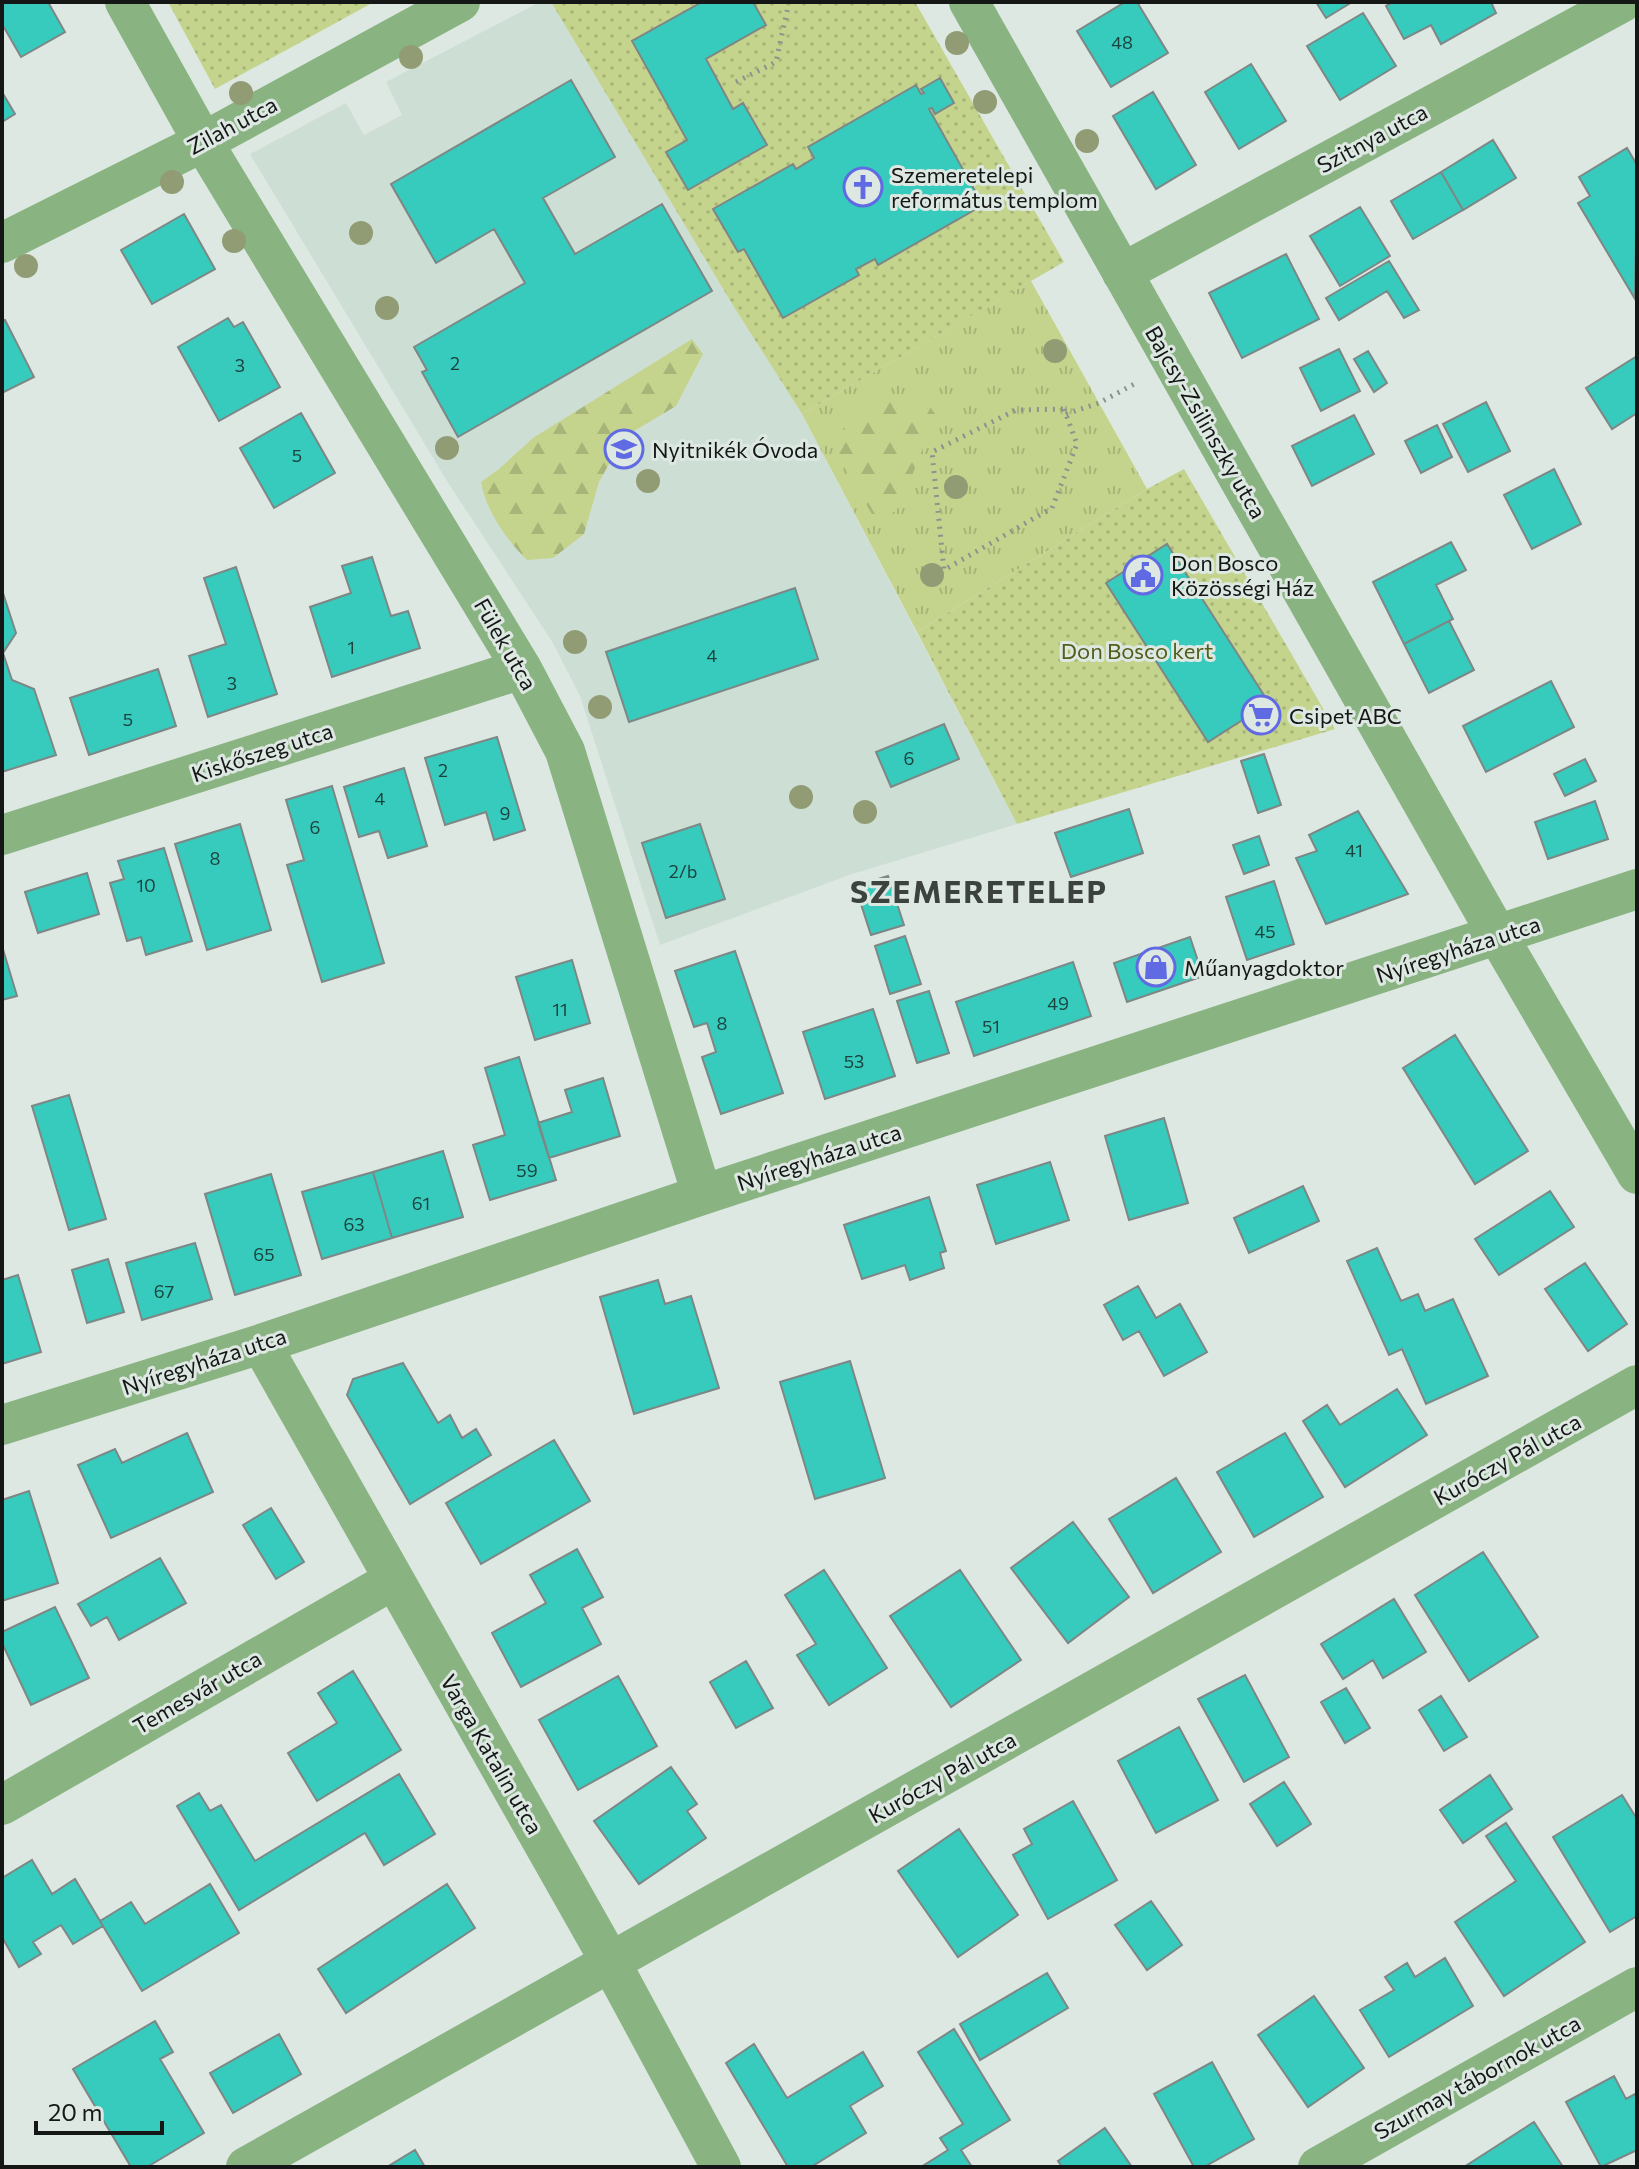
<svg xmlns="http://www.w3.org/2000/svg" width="1639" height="2169" viewBox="0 0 1639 2169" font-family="Commissioner,sans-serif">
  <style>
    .built { fill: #cdded5 }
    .grass { fill: url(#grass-tufts) }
    .forest { fill: url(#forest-firs) }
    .garden { fill: url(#garden-dots) }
    .building { fill: #36cbbd; stroke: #7d8785; stroke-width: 2 }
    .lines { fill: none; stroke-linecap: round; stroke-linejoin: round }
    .path { stroke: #8c938f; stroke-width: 5; stroke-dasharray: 2 6; stroke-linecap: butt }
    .street { stroke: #8ab382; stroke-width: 40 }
    .tree { fill: #929c74 }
    .labels { text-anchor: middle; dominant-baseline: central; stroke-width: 6; stroke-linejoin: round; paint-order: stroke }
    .number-label { font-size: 18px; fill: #1c443f }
    .street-label { font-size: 22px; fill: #141715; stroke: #dee8e3 }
    .poi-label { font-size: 22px; fill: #141715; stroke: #dee8e3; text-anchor: start }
    .park-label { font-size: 22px; fill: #535e1a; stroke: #dee8e3 }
    .district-label { font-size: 30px; font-weight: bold; letter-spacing: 2px; fill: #3c433f; stroke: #dee8e3 }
  </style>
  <defs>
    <pattern id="grass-tufts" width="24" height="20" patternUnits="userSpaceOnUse" patternTransform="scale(2)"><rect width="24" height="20" fill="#c5d48c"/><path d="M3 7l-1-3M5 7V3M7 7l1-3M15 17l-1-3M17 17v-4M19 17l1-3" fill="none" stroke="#a8b578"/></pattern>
    <pattern id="forest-firs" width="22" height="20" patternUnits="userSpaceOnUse" patternTransform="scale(2)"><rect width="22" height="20" fill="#c5d48c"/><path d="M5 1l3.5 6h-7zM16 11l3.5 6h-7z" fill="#a8b578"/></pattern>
    <pattern id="garden-dots" width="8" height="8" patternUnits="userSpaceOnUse" patternTransform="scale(2)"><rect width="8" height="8" fill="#c5d48c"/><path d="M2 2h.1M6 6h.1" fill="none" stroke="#a8b578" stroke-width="1.8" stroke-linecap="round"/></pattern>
  </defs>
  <rect width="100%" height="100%" fill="#dee8e3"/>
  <path class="built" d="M540,2h11l183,305 68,107 215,410 -168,51 -189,70 -80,-249 -27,-53 -106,-162 -197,-327 96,-51 18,32 38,-20 -16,-33z"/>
  <path class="grass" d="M1031,281l116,208 -230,143 -115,-218z"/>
  <path class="forest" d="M692,339l11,15 -27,52 -52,31 -25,45 -15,52 -31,24 -26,2c-21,-21 -41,-49 -46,-78l18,-13 34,-31z
    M904,395l24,9 15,21 -17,16 -13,32 -6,28 -15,12 -19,3 -38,-66 13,-28 30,-26z"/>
  <path class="garden" d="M168,2h206l-159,87z
    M551,2h364l149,260 -262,152 -68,-107z
    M1184,469l151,260 -318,95 -100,-192 230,-143z"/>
  <path class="building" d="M2,2h46l17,30 -44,25 -19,-33z
    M702,2h51l13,23 -60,34 27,50 10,-6 24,42 -79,45 -22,-38 21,-12 -55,-99z
    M1125,2h12l31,51 -57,34 -34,-56z
    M1316,2h36l-26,16z
    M1393,2h98l5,11 -55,31 -10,-19 -27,14 -18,-33z
    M1363,13l33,53 -56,34 -33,-54z
    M1251,64l35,57 -47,28 -34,-57z
    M940,78l14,25 -19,11 -3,-6 -3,1 54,96 -105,60 -3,-6 -19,10 3,6 -76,43 -39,-69 -6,3 -25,-43 80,-45 3,5 18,-11 -6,-11 108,-62 5,9 3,-1 -3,-4z
    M571,80l44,77 -72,41 32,56 87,-50 50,87 -254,146 -36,-65 5,-2 -13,-23 111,-64 -31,-54 -58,34 -45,-79z
    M2,92l13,22 -13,8z
    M1153,92l43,73 -40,24 -43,-73z
    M1493,140l23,38 -53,32 -22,-38z
    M1627,148l10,17 -2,134 -57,-96 12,-7 -11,-19z
    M1441,172l22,38 -50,29 -22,-38z
    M1360,207l30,49 -50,30 -30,-50z
    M184,214l31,55 -63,35 -31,-54z
    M1286,254l33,65 -77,39 -33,-65z
    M1389,261l30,49 -15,8 -17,-27 -48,29 -13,-22z
    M228,318l6,9 9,-5 37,65 -61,34 -41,-74z
    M5,320l29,57 -32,16v-72z
    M1339,349l21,42 -39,20 -21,-43z
    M1368,351l19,32 -13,9 -20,-33z
    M1637,356v57l-25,16 -26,-41z
    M1486,402l24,49 -42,21 -25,-48z
    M301,413l34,60 -61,35 -34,-60z
    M1354,415l20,39 -62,32 -20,-40z
    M1437,425l15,32 -31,16 -16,-32z
    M1554,469l27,55 -49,25 -28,-54z
    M1451,542l15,28 -30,15 17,34 -49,25 -31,-62z
    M1167,544l102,159 -61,39 -102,-159z
    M372,557l19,59 17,-5 12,37 -88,29 -22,-70 41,-14 -9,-27z
    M236,567l41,127 -69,23 -19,-61 37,-12 -22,-66z
    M795,588l23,71 -189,63 -23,-70z
    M2,590l14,43 -13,20 9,27 22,9 22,66 -54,17z
    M1449,621l25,49 -45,23 -25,-49z
    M158,669l18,57 -87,29 -19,-57z
    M1551,681l23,46 -88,45 -23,-46z
    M944,724l15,35 -68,28 -15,-35z
    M497,737l28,93 -31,10 -8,-28 -41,13 -20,-67z
    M1264,754l17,51 -23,8 -17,-52z
    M1585,759l11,22 -31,15 -11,-22z
    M404,768l23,78 -39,12 -9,-27 -20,6 -15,-50z
    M332,786l52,177 -62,19 -35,-117 17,-5 -18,-60z
    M1595,801l13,38 -60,20 -13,-37z
    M1129,809l14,44 -72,24 -16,-44z
    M1358,811l50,83 -82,30 -30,-66 21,-7 -8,-16z
    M240,824l31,106 -64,20 -32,-106z
    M700,824l25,75 -59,19 -24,-75z
    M1259,836l10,29 -25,9 -11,-29z
    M164,848l28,93 -46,14 -5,-18 -14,4 -17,-58 14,-4 -6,-18z
    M87,873l12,41 -61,19 -13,-41z
    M888,876l16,49 -33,10 -16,-49z
    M1274,881l20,63 -47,16 -21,-63z
    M905,936l16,48 -31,10 -15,-48z
    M1190,937l13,39 -76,26 -13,-39z
    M2,946l15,50 -15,4z
    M735,951l48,142 -62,21 -19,-57 14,-5 -9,-29 -13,4 -19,-56z
    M572,960l18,63 -55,17 -19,-63z
    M1073,962l18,54 -117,40 -18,-54z
    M929,991l20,62 -32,10 -20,-62z
    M873,1009l22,67 -70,23 -22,-67z
    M1455,1035l73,116 -53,33 -72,-116z
    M519,1057l37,123 -66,20 -17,-55 32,-10 -20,-67z
    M603,1078l17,58 -71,22 -11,-35 34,-11 -7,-22z
    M69,1095l37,124 -37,11 -37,-124z
    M1164,1118l24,85 -59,17 -24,-84z
    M443,1151l20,66 -71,21 -19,-66z
    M1050,1162l19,58 -73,24 -19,-59z
    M373,1172l19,66 -70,21 -20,-67z
    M271,1174l30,101 -66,20 -30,-101z
    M1303,1186l16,35 -70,32 -15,-35z
    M1550,1191l24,36 -75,48 -24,-36z
    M929,1197l17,54 -6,2 4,15 -34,12 -5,-15 -43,14 -18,-54z
    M195,1243l17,56 -70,21 -16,-57z
    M1377,1248l24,53 17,-7 7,17 28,-12 35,77 -62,28 -24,-55 -13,6 -42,-94z
    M108,1259l16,53 -37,11 -15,-53z
    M1585,1263l42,61 -39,27 -43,-62z
    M18,1275l23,77 -39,12v-84z
    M658,1280l7,24 26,-8 28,92 -85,26 -34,-117z
    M1138,1286l18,32 24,-14 27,48 -43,24 -25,-45 -16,9 -19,-35z
    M850,1361l35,117 -70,21 -35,-117z
    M403,1363l35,60 12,-8 12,23 14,-9 15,26 -81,49 -63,-109 6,-16z
    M1397,1389l30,46 -82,52 -42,-66 24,-16 13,20z
    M187,1433l26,59 -102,46 -33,-73 37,-16 7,14z
    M1285,1433l38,64 -69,40 -37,-65z
    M554,1440l36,61 -109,63 -35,-61z
    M1176,1478l45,74 -68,41 -44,-74z
    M29,1491l29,92 -56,18v-101z
    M271,1508l33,54 -28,17 -33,-54z
    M1073,1522l56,75 -61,46 -57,-75z
    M577,1549l26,48 -21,11 19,36 -80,43 -29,-54 54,-30 -16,-28z
    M1483,1552l55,85 -69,44 -54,-86z
    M160,1558l26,45 -67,37 -12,-23 -16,9 -13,-22z
    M824,1570l63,98 -58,37 -32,-50 19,-11 -31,-49z
    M960,1570l61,90 -70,47 -61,-91z
    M1394,1599l32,53 -43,26 -10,-18 -30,19 -22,-35z
    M55,1607l34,71 -58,27 -29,-62v-11z
    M746,1661l27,47 -37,20 -26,-46z
    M353,1671l48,79 -84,51 -29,-48 49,-30 -19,-30z
    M1245,1675l44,82 -45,25 -46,-83z
    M618,1676l39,70 -79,44 -39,-70z
    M1346,1688l24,40 -25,15 -24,-41z
    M1441,1696l26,41 -23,14 -25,-41z
    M1179,1727l39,73 -62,33 -38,-72z
    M671,1767l26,37 -10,7 19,27 -67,46 -45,-63z
    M399,1774l36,60 -51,31 -19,-32 -126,77 -62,-104 22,-13 11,18 11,-6 34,56z
    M1490,1775l22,34 -49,34 -23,-33z
    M1284,1782l27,42 -34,22 -27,-42z
    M1622,1795l15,24v97l-27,16 -57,-95z
    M1073,1801l44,79 -69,39 -35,-64 19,-11 -8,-15z
    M1506,1823l79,119 -81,54 -49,-74 61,-41 -30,-45z
    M959,1829l59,86 -60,42 -60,-86z
    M32,1860l20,34 23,-15 28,47 -30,18 -12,-19 -28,17 8,12 -22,13 -17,-30v-59z
    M210,1884l29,49 -97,58 -42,-70 31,-19 14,22z
    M447,1884l28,44 -129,85 -28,-44z
    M1151,1901l31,44 -35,25 -32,-45z
    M1445,1958l28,48 -84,51 -29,-47 34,-20 -9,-13 22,-14 8,14z
    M1047,1973l21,35 -88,52 -20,-36z
    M1314,1996l50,72 -56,39 -50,-72z
    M155,2021l18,31 -13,7 44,74 -57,34h-16l-58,-98z
    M954,2029l56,91 -49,30 11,17h-51l27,-17 -8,-12 23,-14 -45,-72z
    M279,2034l22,40 -68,39 -23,-40z
    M754,2044l33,54 76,-46 20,34 -33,20 16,27 -55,34h-23l-62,-104z
    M1212,2062l42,77 -50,28h-10l-40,-73z
    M1614,2076l12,23 11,-6v57l-36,17 -35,-65z
    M1534,2122l29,45h-99z
    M1105,2128l27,39h-70l-4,-6z
    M415,2150l10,17h-38z"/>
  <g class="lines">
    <path class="path" d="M736,82l40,-20 13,-60
      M1064,409l13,35 -25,64 -108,62 -12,-118 84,-42z
      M1066,414l33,-11 39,-21"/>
    <path class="street" d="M125,2l78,140 319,527 43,82 137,444
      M969,2l529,934 139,238
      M2,243l201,-101 257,-140
      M1122,273l501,-271
      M2,835l520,-166
      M261,1344l350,619 110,204
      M2,1425l259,-81 441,-149 935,-306
      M2,1805l391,-225
      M246,2167l1391,-782
      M1318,2167l319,-180"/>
  </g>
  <g class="tree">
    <circle cx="957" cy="43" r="12"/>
    <circle cx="411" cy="57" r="12"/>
    <circle cx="241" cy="93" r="12"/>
    <circle cx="985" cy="102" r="12"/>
    <circle cx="1087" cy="141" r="12"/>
    <circle cx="172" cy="182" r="12"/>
    <circle cx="361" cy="233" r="12"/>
    <circle cx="234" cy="241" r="12"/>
    <circle cx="26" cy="266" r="12"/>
    <circle cx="387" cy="308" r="12"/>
    <circle cx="1055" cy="351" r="12"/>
    <circle cx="447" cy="448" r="12"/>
    <circle cx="648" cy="481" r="12"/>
    <circle cx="956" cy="487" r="12"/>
    <circle cx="932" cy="575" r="12"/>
    <circle cx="575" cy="642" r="12"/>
    <circle cx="600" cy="707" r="12"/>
    <circle cx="801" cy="797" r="12"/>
    <circle cx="865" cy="812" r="12"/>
  </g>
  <defs>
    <symbol id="church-ring" viewBox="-11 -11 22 22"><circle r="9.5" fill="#dee8e3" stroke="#606be3" stroke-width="1.5"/><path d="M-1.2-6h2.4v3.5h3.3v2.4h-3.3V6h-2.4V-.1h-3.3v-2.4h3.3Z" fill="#606be3"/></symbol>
    <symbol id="school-ring" viewBox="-11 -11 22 22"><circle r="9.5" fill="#dee8e3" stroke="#606be3" stroke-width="1.5"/><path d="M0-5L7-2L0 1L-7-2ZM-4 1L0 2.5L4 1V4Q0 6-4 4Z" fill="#606be3"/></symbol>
    <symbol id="civic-ring" viewBox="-11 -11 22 22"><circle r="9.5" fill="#dee8e3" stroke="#606be3" stroke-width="1.5"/><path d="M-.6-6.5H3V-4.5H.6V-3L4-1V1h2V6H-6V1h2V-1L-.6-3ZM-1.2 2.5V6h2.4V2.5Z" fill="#606be3"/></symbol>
    <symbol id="supermarket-ring" viewBox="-11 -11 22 22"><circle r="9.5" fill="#dee8e3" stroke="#606be3" stroke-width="1.5"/><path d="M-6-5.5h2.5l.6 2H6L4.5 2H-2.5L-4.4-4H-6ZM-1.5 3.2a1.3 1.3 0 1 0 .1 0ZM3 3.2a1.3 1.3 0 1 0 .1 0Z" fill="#606be3"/></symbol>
    <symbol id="shop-ring" viewBox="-11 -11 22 22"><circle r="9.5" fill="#dee8e3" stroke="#606be3" stroke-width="1.5"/><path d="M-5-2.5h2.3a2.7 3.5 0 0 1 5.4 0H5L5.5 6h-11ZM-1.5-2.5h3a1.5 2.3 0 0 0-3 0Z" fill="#606be3"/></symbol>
  </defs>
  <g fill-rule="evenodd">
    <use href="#church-ring" x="841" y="165" width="44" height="44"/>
    <use href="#school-ring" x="602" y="427" width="44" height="44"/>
    <use href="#civic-ring" x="1121" y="553" width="44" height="44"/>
    <use href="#supermarket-ring" x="1239" y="693" width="44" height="44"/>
    <use href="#shop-ring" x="1134" y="945" width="44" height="44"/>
  </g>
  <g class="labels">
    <g class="number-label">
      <text x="1122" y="42">48</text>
      <text x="455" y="363">2</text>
      <text x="240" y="365">3</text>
      <text x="297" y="455">5</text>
      <text x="351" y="647">1</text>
      <text x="712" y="655">4</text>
      <text x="232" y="683">3</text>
      <text x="128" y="719">5</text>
      <text x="909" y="758">6</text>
      <text x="443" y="770">2</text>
      <text x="380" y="798">4</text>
      <text x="505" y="813">9</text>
      <text x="315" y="827">6</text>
      <text x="1354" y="850">41</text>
      <text x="215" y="858">8</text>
      <text x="683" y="871">2/b</text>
      <text x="146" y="885">10</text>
      <text x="1265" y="931">45</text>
      <text x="1058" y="1003">49</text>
      <text x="560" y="1009">11</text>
      <text x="722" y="1023">8</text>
      <text x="991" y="1026">51</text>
      <text x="854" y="1061">53</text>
      <text x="527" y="1170">59</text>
      <text x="421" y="1203">61</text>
      <text x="354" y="1224">63</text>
      <text x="264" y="1254">65</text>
      <text x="164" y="1291">67</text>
    </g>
    <g class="street-label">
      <text transform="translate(232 125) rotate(-28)">Zilah utca</text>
      <text transform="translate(1372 138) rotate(-28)">Szitnya utca</text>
      <text transform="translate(1206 422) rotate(60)">Bajcsy-Zsilinszky utca</text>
      <text transform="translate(506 644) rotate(60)">Fülek utca</text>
      <text transform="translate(262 752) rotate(-18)">Kiskőszeg utca</text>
      <text transform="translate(1458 949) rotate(-18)">Nyíregyháza utca</text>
      <text transform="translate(819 1157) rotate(-18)">Nyíregyháza utca</text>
      <text transform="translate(204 1361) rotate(-18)">Nyíregyháza utca</text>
      <text transform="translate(1507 1459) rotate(-29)">Kuróczy Pál utca</text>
      <text transform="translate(197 1692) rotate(-30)">Temesvár utca</text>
      <text transform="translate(492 1754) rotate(60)">Varga Katalin utca</text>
      <text transform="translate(942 1777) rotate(-29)">Kuróczy Pál utca</text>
      <text transform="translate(1477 2077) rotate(-29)">Szurmay tábornok utca</text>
    </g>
    <g class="poi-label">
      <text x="891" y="174">Szemeretelepi<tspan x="891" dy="25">református templom</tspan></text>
      <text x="652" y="449">Nyitnikék Óvoda</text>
      <text x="1171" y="562">Don Bosco<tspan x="1171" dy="25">Közösségi Ház</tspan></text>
      <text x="1289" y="715">Csipet ABC</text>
      <text x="1184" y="967">Műanyagdoktor</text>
    </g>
    <g class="park-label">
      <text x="1137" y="650">Don Bosco kert</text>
    </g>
    <g class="district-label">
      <text x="979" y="890">SZEMERETELEP</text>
    </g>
  </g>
  <rect width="1639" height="2169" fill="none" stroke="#141715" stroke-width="8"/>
  <path d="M36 2121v12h126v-12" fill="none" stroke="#141715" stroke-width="4"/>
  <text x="48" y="2121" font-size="24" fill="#141715" stroke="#dee8e3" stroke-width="6" paint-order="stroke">20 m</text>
</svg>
